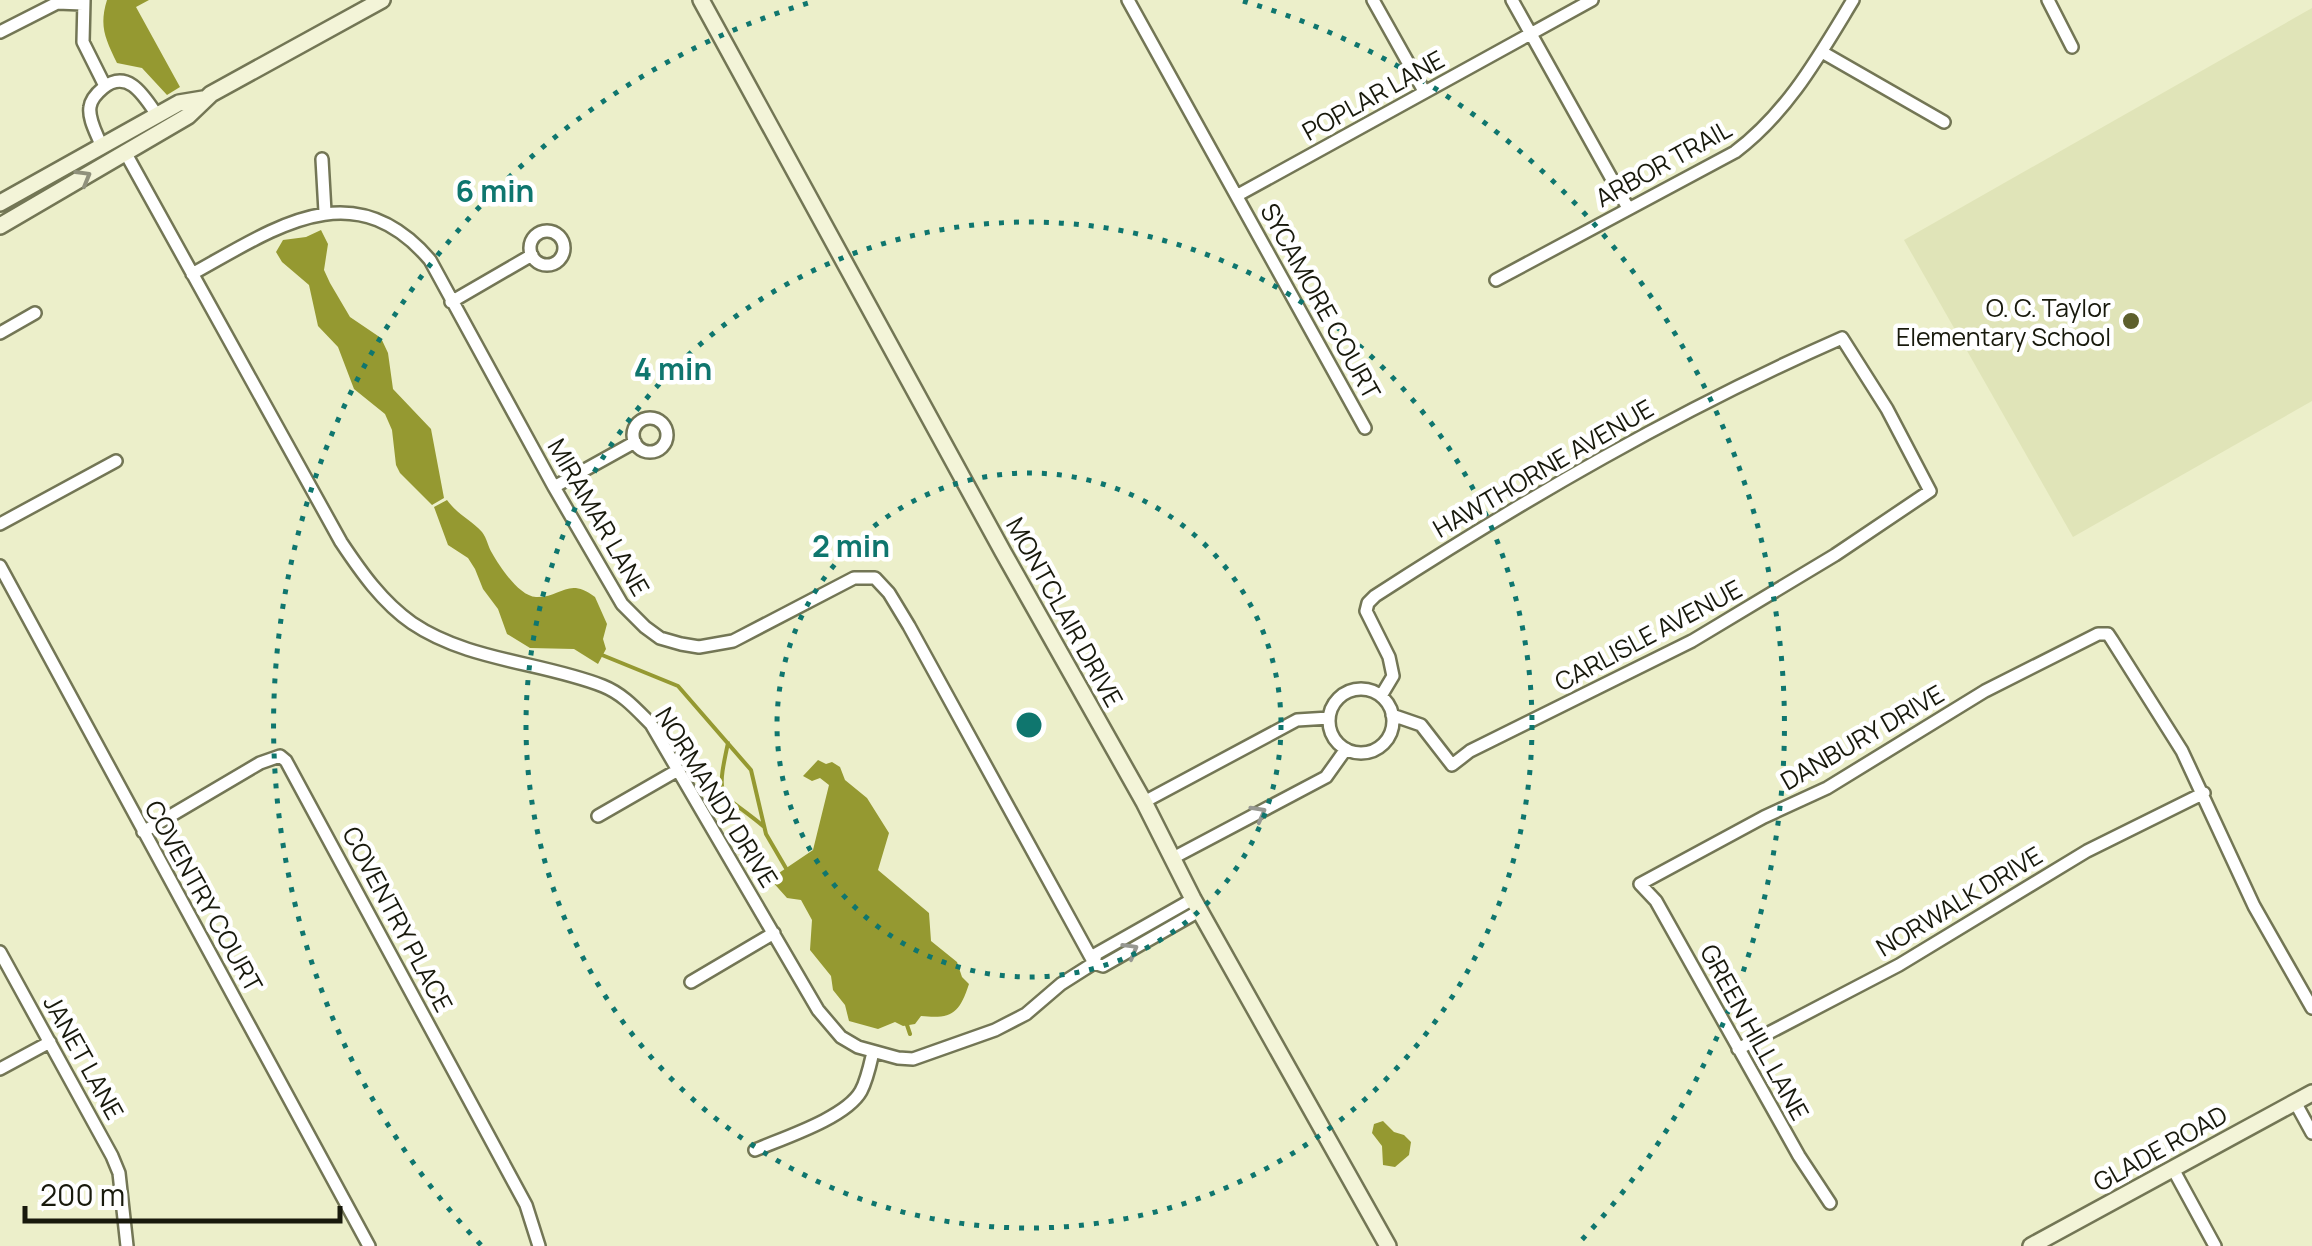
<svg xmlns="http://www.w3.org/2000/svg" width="2312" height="1246" viewBox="0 0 2312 1246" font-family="Manrope,sans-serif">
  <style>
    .built { fill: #e0e4b8 }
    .water { fill: #959931 }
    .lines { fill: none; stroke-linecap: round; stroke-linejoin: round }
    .stream { stroke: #959931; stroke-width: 4 }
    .street-casing { stroke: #737655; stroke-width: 16 }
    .secondary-casing { stroke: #737655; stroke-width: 20 }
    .street { stroke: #fff; stroke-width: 11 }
    .secondary { stroke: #f3f4d8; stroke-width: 15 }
    .oneway { stroke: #90917c }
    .oneway2 { stroke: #979892 }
    .ring { fill: none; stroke: #0f766e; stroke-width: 5; stroke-dasharray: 5 10 }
    .poi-dot { fill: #5d5f2d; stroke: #fff; stroke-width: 4 }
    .labels { text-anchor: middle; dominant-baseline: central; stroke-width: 9; stroke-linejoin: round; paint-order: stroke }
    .street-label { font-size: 25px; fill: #18190c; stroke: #fff }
    .poi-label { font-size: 25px; fill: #18190c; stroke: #fff; text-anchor: end }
    .centre { fill: #0f766e; stroke: #fff; stroke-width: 5 }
    .ring-label { font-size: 30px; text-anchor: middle; font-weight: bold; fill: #0f766e; stroke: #fff; stroke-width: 9; stroke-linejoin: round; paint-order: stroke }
  </style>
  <rect width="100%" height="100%" fill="#ecefca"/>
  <path class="built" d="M2312,8v393l-239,136 -169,-297z"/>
  <path class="water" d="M107,0h42l-13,7 44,80 -13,8 -25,-27 -25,-5c-12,-25 -18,-37 -10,-63z
    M321,230l7,14 -4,26 6,13 20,34 31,21 7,15 5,36 38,40 13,69 -12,7 -32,-32 -4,-8 -4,-35 -7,-16 -31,-25 -16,-42 -20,-21 -9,-41 -27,-23 -6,-10 7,-12 23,-3z
    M447,500c10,14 24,20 35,32 5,6 6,15 10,21 8,14 27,43 44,44 25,1 32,-21 59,0l12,27 -4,15 3,10 -8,15 -24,-15 -44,-1 -23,-14 -9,-25 -15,-20 -8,-20 -7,-11 -20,-13 -14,-38z
    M818,760l8,4 6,-2 8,5 5,13 22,18 22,35 -11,37 51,43 2,28 26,21 5,15 7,7c-10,30 -17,35 -48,32l-6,8 -12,2 -8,-4 -17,7 -29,-8 -4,-16 -12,-15 -2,-14 -21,-26 2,-30 -11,-20 -14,-2 -17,-19 43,-29 16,-65 -9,-7 -8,3 -9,-5z
    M1383,1121l11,11 10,3 7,7 -2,13 -14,12 -12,-2 -1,-19 -10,-13 2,-9z"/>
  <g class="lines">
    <path class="stream" d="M602,655l76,31 73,84 15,64 21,36
      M728,743c-13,60 -8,47 35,83
      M906,1022l4,12"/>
    <defs>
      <path id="street" d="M84,0l-1,42 22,44
        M1128,0l237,428
        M1373,0l51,91
        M1512,0l116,208
        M2048,0l24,47
        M0,32l57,-29 26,1
        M1822,52l122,70
        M101,145c-4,-11 -13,-26 -11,-38 1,-8 7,-14 13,-19 25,-20 41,8 54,27
        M125,152l216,390c20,30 41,60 71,81 56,38 130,39 191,63 20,8 33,23 48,38l167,286 23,27 17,10 40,11 15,1 82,-29 31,-16 35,-30 33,-21 2,-9 97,-55
        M322,159l3,53
        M1238,195l354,-195
        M530 248a17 17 0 1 1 34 0a17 17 0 1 1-34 0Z
        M192,274c82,-45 161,-104 238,-14l124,227 68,117 23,23 15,11 21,6 18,3 34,-6 121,-63h21l14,15 20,33 185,337 9,3 96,-55
        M1496,280l239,-128c53,-40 84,-96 118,-152
        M451,302l81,-47
        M0,333l35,-20
        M633 435a17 17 0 1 1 34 0a17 17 0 1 1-34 0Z
        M554,487l81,-45
        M0,524l116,-63
        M0,566l369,680
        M1329 721a32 32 0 1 1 64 0a32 32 0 1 1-64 0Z
        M1381,696l12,-20 -4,-19 -23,-46 2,-8 7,-7c150,-97 303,-186 467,-258l45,71 43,82 -95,64 -143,86 -222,110 -18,14 -31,-40 -29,-10
        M1144,802l153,-82 32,-2
        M598,816l80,-46
        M143,832l117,-69 20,-7 6,5 240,444 13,41
        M1173,858l153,-81 20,-28
        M0,952l112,204 7,17 8,73
        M691,982l83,-49
        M1738,1049l161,-84 188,-114 117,-58
        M0,1069l50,-27
        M2295,1102l17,31
        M755,1150c28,-12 91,-32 106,-59 6,-11 9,-26 12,-39
        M2173,1169l42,77
        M1830,1203l-31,-47 -143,-255 -16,-17 124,-67 63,-29 158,-97 113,-57h10l4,6 70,111 72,155 58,102"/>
      <path id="secondary" d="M701,0l302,552 141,250 49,97 195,347
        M0,203l179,-100 24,-4
        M0,226l188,-110 23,-22 171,-94
        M2031,1246l281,-153"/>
    </defs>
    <use href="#street" class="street-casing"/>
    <use href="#secondary" class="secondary-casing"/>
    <use href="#street" class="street"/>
    <use href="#secondary" class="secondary"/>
  </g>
  <defs><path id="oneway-chevron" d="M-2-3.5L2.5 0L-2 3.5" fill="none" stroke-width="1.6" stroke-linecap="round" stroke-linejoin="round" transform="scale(2.5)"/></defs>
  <use class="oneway" href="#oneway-chevron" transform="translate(84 177) rotate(-30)"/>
  <g class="oneway2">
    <use href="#oneway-chevron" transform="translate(1259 813) rotate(-29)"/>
    <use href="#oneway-chevron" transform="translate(1131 950) rotate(-30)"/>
  </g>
  <g class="ring">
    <circle cx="1029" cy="725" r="252"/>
    <circle cx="1029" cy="725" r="503"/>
    <path d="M481 1245A755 755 0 0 1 815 1M1243 1A755 755 0 0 1 1577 1245"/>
  </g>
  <circle class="poi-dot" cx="2131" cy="321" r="10"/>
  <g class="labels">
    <g class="street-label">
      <text transform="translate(1373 95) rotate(-29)">POPLAR LANE</text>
      <text transform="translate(1663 163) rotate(-29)">ARBOR TRAIL</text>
      <text transform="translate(1321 301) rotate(61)">SYCAMORE COURT</text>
      <text transform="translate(1543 468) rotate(-30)">HAWTHORNE AVENUE</text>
      <text transform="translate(599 517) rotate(60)">MIRAMAR LANE</text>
      <text transform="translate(1065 612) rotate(61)">MONTCLAIR DRIVE</text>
      <text transform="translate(1648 635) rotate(-28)">CARLISLE AVENUE</text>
      <text transform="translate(1862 737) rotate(-30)">DANBURY DRIVE</text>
      <text transform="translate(717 797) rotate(58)">NORMANDY DRIVE</text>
      <text transform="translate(204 896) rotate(61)">COVENTRY COURT</text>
      <text transform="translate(1959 901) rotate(-31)">NORWALK DRIVE</text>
      <text transform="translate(398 919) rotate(62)">COVENTRY PLACE</text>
      <text transform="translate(1755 1032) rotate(61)">GREEN HILL LANE</text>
      <text transform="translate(84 1057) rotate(61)">JANET LANE</text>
      <text transform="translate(2160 1148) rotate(-29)">GLADE ROAD</text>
    </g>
    <g class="poi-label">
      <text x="2111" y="307">O. C. Taylor<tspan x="2111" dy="29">Elementary School</tspan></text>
    </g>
  </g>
  <circle cx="1029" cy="725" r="15" class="centre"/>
  <g class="ring-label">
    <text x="495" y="202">6 min</text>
    <text x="673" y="380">4 min</text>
    <text x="851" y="557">2 min</text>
  </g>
  <path d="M25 1206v15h315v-15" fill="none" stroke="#18190c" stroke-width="5"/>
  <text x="40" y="1206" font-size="30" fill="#18190c" stroke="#ffffff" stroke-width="8" paint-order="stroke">200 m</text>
</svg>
